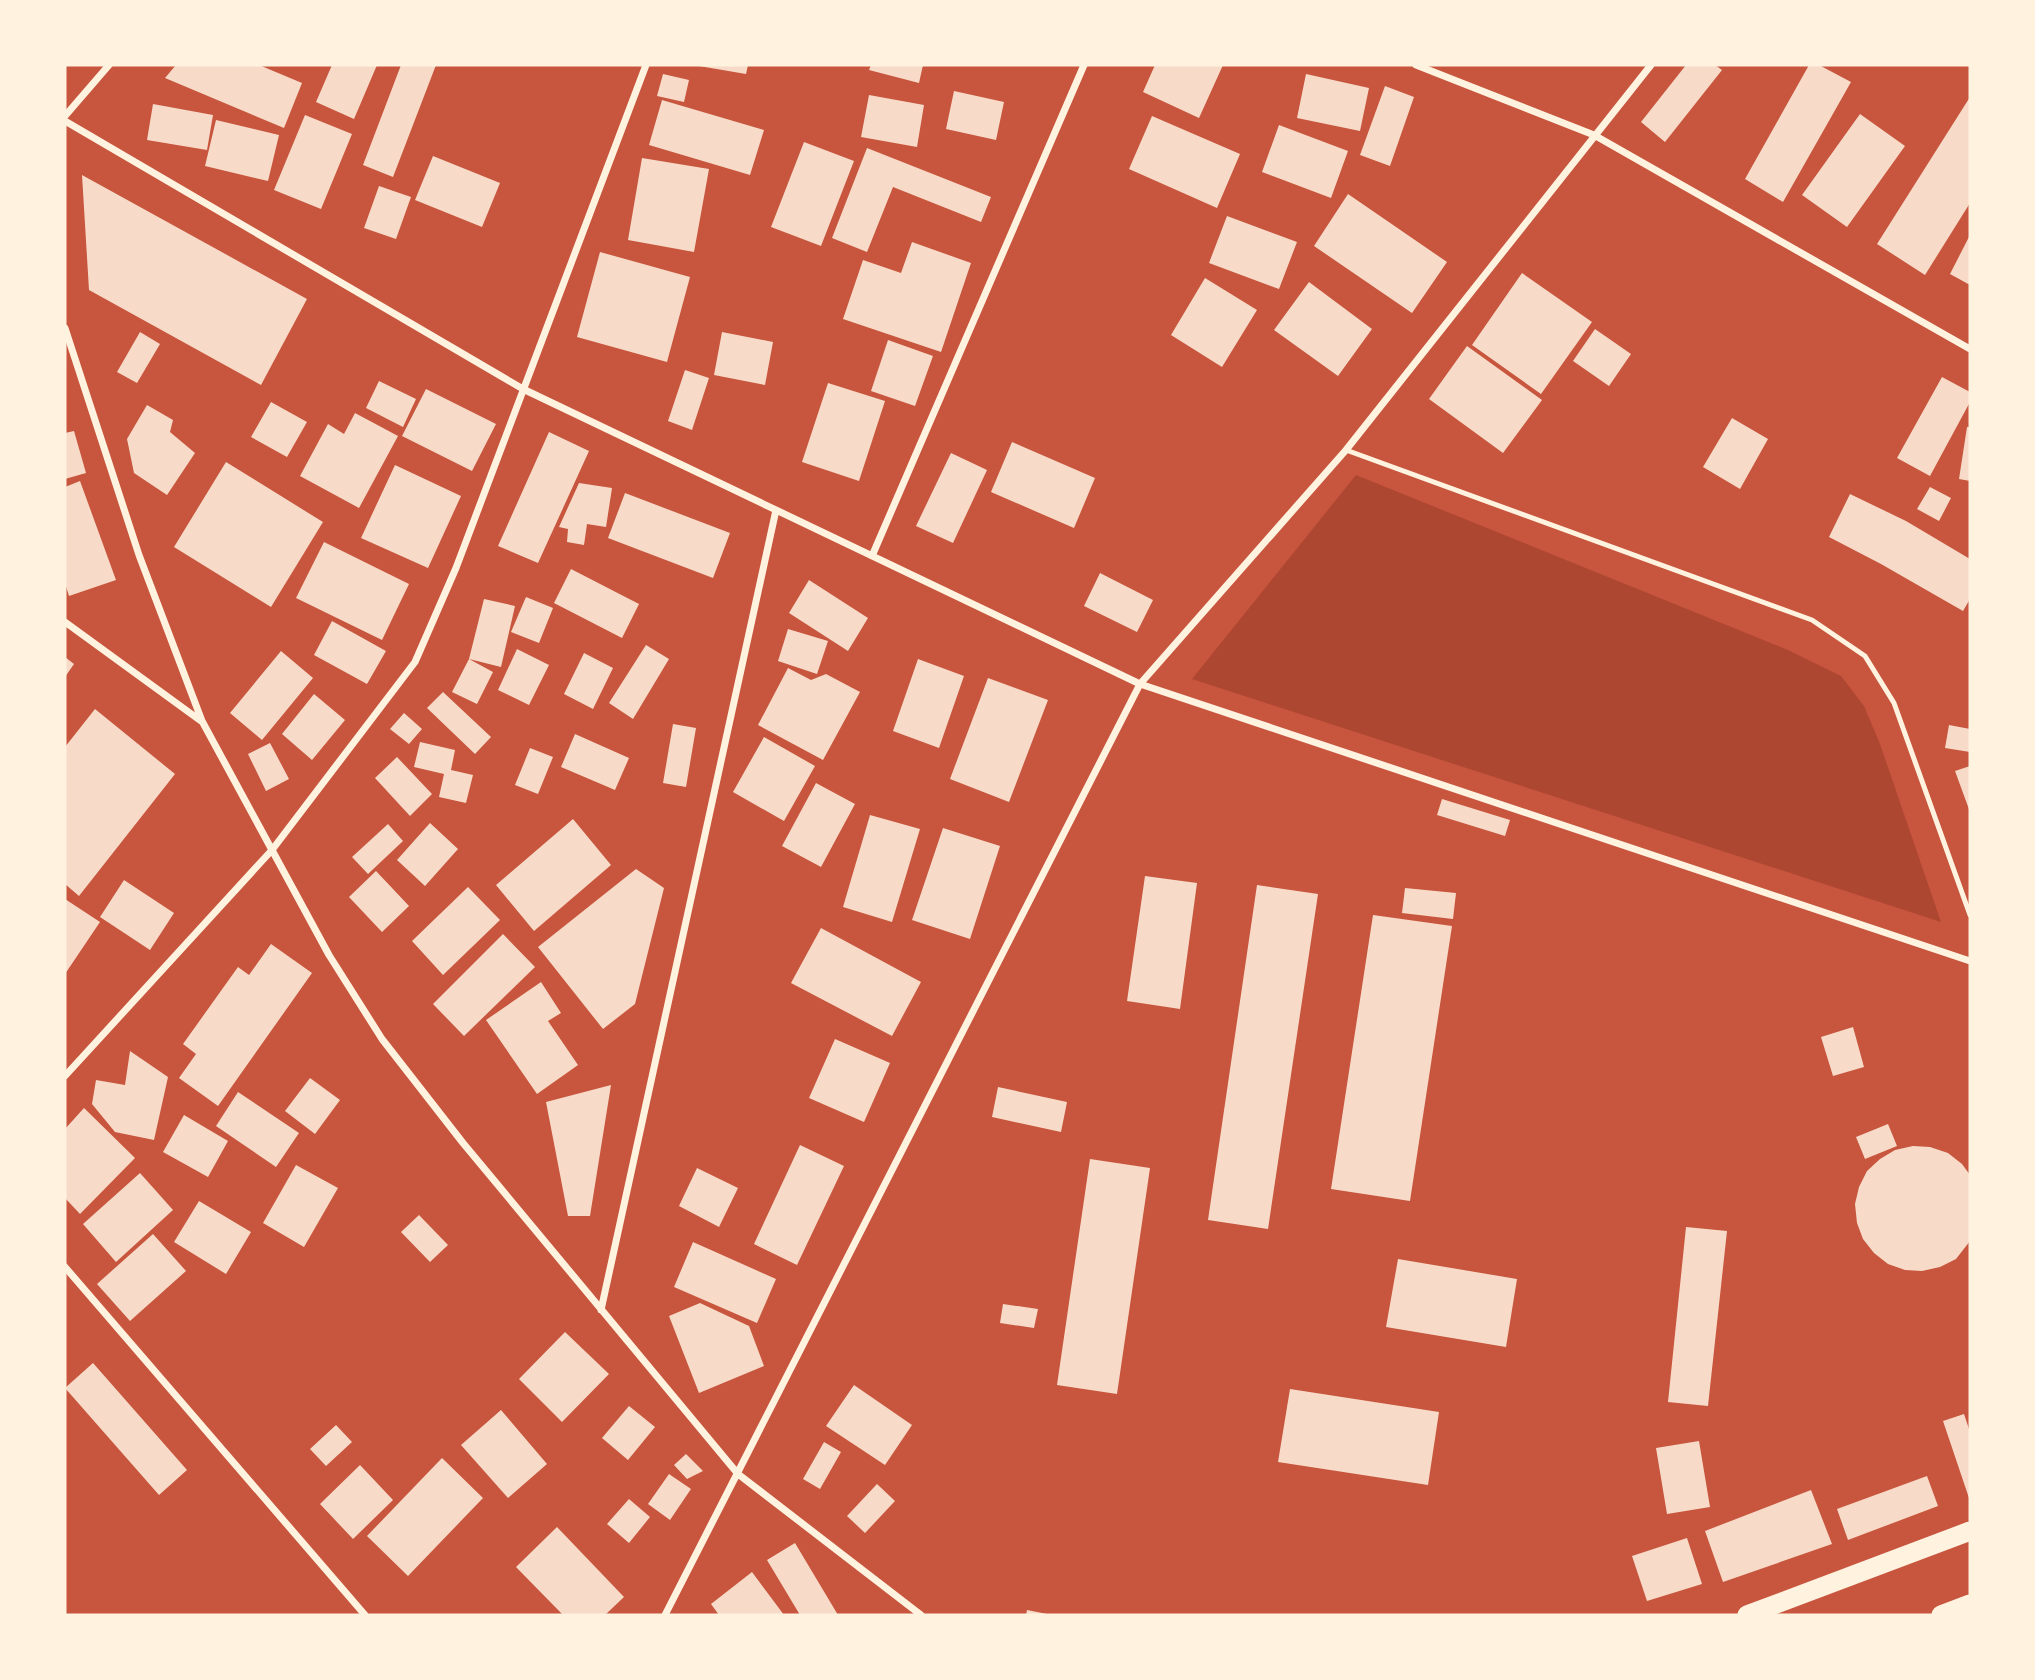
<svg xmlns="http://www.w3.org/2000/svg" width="2035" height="1680" viewBox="0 0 2035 1680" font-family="Signika,sans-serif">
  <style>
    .green { fill: #ae4732 }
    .building { fill: #f7dbc8 }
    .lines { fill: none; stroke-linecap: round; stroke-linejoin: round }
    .service { stroke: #fff3e0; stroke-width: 5 }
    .minor { stroke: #fff3e0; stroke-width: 7 }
    .trunk { stroke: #fff3e0; stroke-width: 19 }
  </style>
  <rect width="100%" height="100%" fill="#c8553d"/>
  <path class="green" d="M1356,475l432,175 53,26 23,30 16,38 61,178 -749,-243z"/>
  <path class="building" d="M176,65h83l43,18 -18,45 -119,-50z
    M332,65h45l-23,54 -38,-17z
    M401,65h35l-43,112 -30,-12z
    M693,65h55l-2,9z
    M871,65h52l-4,18 -50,-13z
    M1155,65h68l-24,53 -56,-26z
    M1686,65h29l7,5 -57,72 -24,-20z
    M1809,65h10l32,17 -68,120 -38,-23z
    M663,74l26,6 -5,22 -27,-6z
    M1306,74l63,14 -9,43 -63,-13z
    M1385,86l29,11 -24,69 -30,-11z
    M954,91l50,11 -8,38 -50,-11z
    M869,95l55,10 -7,42 -56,-10z
    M1970,97v106l-45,72 -48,-31z
    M662,100l102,30 -14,45 -101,-30z
    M153,104l60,11 -6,35 -60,-10z
    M1860,114l45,32 -58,81 -45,-32z
    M305,115l47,19 -31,75 -47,-19z
    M1152,116l88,38 -23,54 -88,-39z
    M216,120l63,15 -11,46 -63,-15z
    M1279,125l69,26 -17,47 -69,-26z
    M804,142l50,19 -33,85 -50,-19z
    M867,148l124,49 -10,25 -88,-35 -26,65 -35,-14z
    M433,156l67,27 -18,44 -67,-27z
    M642,158l67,11 -15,83 -66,-12z
    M82,175l225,124 -46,86 -172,-95z
    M379,186l32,11 -15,42 -32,-11z
    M1348,194l99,68 -35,51 -98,-67z
    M1227,216l70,26 -18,47 -70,-26z
    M1970,235v50l-20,-11z
    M912,242l59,21 -30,89 -98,-33 20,-59 38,13z
    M600,252l90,25 -23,85 -90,-25z
    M1522,273l70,49 -51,72 -69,-49z
    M1205,278l52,32 -35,57 -51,-32z
    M1309,282l63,47 -34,47 -64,-46z
    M1595,329l36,25 -22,32 -36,-25z
    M140,332l20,12 -23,39 -20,-11z
    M722,332l51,10 -8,43 -51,-10z
    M888,340l45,16 -18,50 -44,-15z
    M1467,346l75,54 -39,53 -74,-54z
    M685,370l24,8 -17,52 -24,-9z
    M1942,377l28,15v10l-40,74 -33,-18z
    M379,381l37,18 -13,28 -37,-19z
    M828,383l57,18 -26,80 -57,-19z
    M426,389l70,35 -24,47 -70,-35z
    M271,402l36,20 -20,35 -36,-20z
    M147,405l26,15 -3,12 25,21 -28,42 -33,-22 -7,-34z
    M355,413l43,23 -39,72 -59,-32 28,-52 16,10z
    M1732,418l36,21 -28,50 -37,-22z
    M1967,427h3v54l-11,-2z
    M74,431l12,42 -21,6v-46z
    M549,432l40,19 -51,112 -40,-17z
    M1012,442l83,36 -21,50 -83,-36z
    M951,453l36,17 -34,73 -37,-17z
    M226,462l97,60 -52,85 -97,-60z
    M395,465l66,31 -33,72 -67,-30z
    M80,481l36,99 -47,16 -4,-13v-96z
    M579,483l33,5 -6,39 -19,-3 -3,21 -17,-3 1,-13 -9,-2z
    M1930,487l21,11 -12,23 -22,-12z
    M625,493l105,40 -17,45 -105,-40z
    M1850,494l56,27 64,38v40l-7,12 -82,-47 -52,-27z
    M324,542l85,42 -27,56 -86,-42z
    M571,569l68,35 -17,34 -68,-35z
    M1100,573l53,27 -16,32 -53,-26z
    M809,580l59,38 -20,33 -59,-38z
    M526,597l27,11 -14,35 -28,-11z
    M484,599l31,7 -14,61 -32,-8z
    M332,621l54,30 -19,33 -53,-29z
    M788,629l40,12 -11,33 -39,-13z
    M646,645l23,14 -36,60 -24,-16z
    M517,649l32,16 -20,40 -31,-15z
    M281,651l32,27 -51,62 -32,-27z
    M584,653l29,15 -20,41 -29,-15z
    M65,657l9,7 -9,13z
    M469,659l24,13 -16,32 -25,-12z
    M918,659l46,17 -25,72 -46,-17z
    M788,668l23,12 15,-6 34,18 -37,68 -65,-35z
    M988,678l60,22 -39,102 -59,-23z
    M443,692l48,45 -16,17 -48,-46z
    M314,694l31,26 -33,40 -30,-26z
    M95,709l80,65 -96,122 -14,-12v-137z
    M404,713l18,16 -13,15 -19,-15z
    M673,724l23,4 -10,59 -23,-4z
    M1949,725l21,4v23l-25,-4z
    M575,734l54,24 -14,32 -54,-23z
    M764,737l51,29 -31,55 -51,-29z
    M420,742l35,8 -4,20 22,5 -7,28 -27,-6 5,-23 -30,-7z
    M270,743l19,36 -23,12 -18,-37z
    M530,748l23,9 -15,37 -23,-9z
    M397,757l35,37 -22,22 -35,-38z
    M1970,766v46l-15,-41z
    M816,783l39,21 -34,63 -39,-21z
    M1442,799l68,21 -5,16 -68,-21z
    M870,815l50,14 -28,93 -49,-15z
    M573,819l38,46 -77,66 -38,-46z
    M430,823l28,26 -33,37 -28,-26z
    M388,824l15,17 -35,33 -16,-17z
    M943,828l57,18 -30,93 -58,-19z
    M636,869l28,19 -29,116 -32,25 -65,-82z
    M376,871l33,35 -27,26 -33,-35z
    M1145,876l52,7 -17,126 -53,-8z
    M124,880l50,33 -24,37 -50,-33z
    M1257,885l61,9 -50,335 -60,-9z
    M468,887l32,33 -57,55 -31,-34z
    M1405,888l51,5 -3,26 -51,-6z
    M65,899l35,23 -35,52z
    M1373,915l79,11 -42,275 -79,-12z
    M821,928l100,54 -29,54 -101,-53z
    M503,934l32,33 -71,69 -31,-32z
    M271,944l41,29 -94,133 -39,-28 17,-24 -13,-10 55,-77 11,8z
    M541,982l20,31 -13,8 30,44 -41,29 -51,-74z
    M1853,1027l11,40 -31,9 -12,-39z
    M835,1039l55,24 -26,59 -55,-24z
    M130,1051l38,26 -14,63 -39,-8 -23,-28 4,-24 29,5z
    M310,1078l30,22 -25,34 -30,-23z
    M611,1085l-21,131h-22l-22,-114z
    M998,1087l69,15 -6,30 -69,-15z
    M238,1092l61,41 -23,34 -60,-41z
    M84,1108l51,50 -55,56 -15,-16v-69z
    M184,1115l44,26 -20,36 -45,-25z
    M1888,1124l9,22 -32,13 -9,-22z
    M800,1145l44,21 -47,99 -43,-21z
    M1913,1146l17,1 18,6 14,11 8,11v66l-14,18 -16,8 -18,4 -17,-1 -17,-6 -14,-11 -11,-14 -6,-16 -2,-19 4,-17 8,-16 13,-12 15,-9z
    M1090,1159l60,9 -33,226 -60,-9z
    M296,1165l42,23 -34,59 -41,-24z
    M697,1168l41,20 -19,39 -40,-21z
    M140,1173l33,37 -57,52 -33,-38z
    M199,1201l52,31 -25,42 -52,-32z
    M419,1215l29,30 -18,17 -29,-30z
    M1686,1227l41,4 -19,175 -40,-4z
    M153,1234l33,37 -56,50 -33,-37z
    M693,1242l83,37 -19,44 -83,-36z
    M1398,1259l119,20 -11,68 -120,-20z
    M700,1303l49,23 15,40 -65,27 -30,-77z
    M1003,1304l35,5 -4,19 -34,-5z
    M565,1332l44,42 -47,48 -43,-43z
    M93,1363l94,107 -28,25 -94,-107z
    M854,1385l58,40 -27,40 -59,-39z
    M1290,1389l149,23 -11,73 -150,-23z
    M629,1406l26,21 -27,33 -26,-22z
    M501,1410l46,54 -39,34 -47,-53z
    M1964,1414l6,18v69l-27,-80z
    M336,1425l16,17 -26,24 -16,-17z
    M1699,1441l11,66 -43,7 -11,-66z
    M824,1442l17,10 -21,37 -17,-10z
    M686,1454l17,17 -16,8 -13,-14z
    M442,1458l41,40 -75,78 -41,-40z
    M360,1465l33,35 -40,39 -33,-35z
    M669,1474l22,15 -21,31 -22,-16z
    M1927,1476l11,30 -90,34 -11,-31z
    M877,1484l18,17 -30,32 -18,-17z
    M1811,1490l21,54 -109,38 -18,-51z
    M629,1499l21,18 -21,26 -22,-19z
    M557,1527l67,70 -19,18h-42l-47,-48z
    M1687,1538l15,46 -55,17 -15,-45z
    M795,1543l43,72h-38l-33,-55z
    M752,1572l32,43h-65l-8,-11z
    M1027,1610l20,4v1h-21z"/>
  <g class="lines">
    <path class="service" d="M1346,450l466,170 53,36 29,47 76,212"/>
    <path class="minor" d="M1416,65l178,70 376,214
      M65,116l44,-51
      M65,121l458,268 617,295 830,277
      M65,328l74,227 63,166 127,234 53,84 81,104 275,331 183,141
      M872,556l212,-491
      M65,622l136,99
      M65,1076l207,-226 143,-188 41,-94 190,-503
      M65,1267l300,348
      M601,1310l175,-800
      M665,1615l475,-931 206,-234 305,-385"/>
    <path class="trunk" d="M1747,1615l223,-84
      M1941,1615l29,-11"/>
  </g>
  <rect width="2035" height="1680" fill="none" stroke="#fff3e0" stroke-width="133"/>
</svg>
